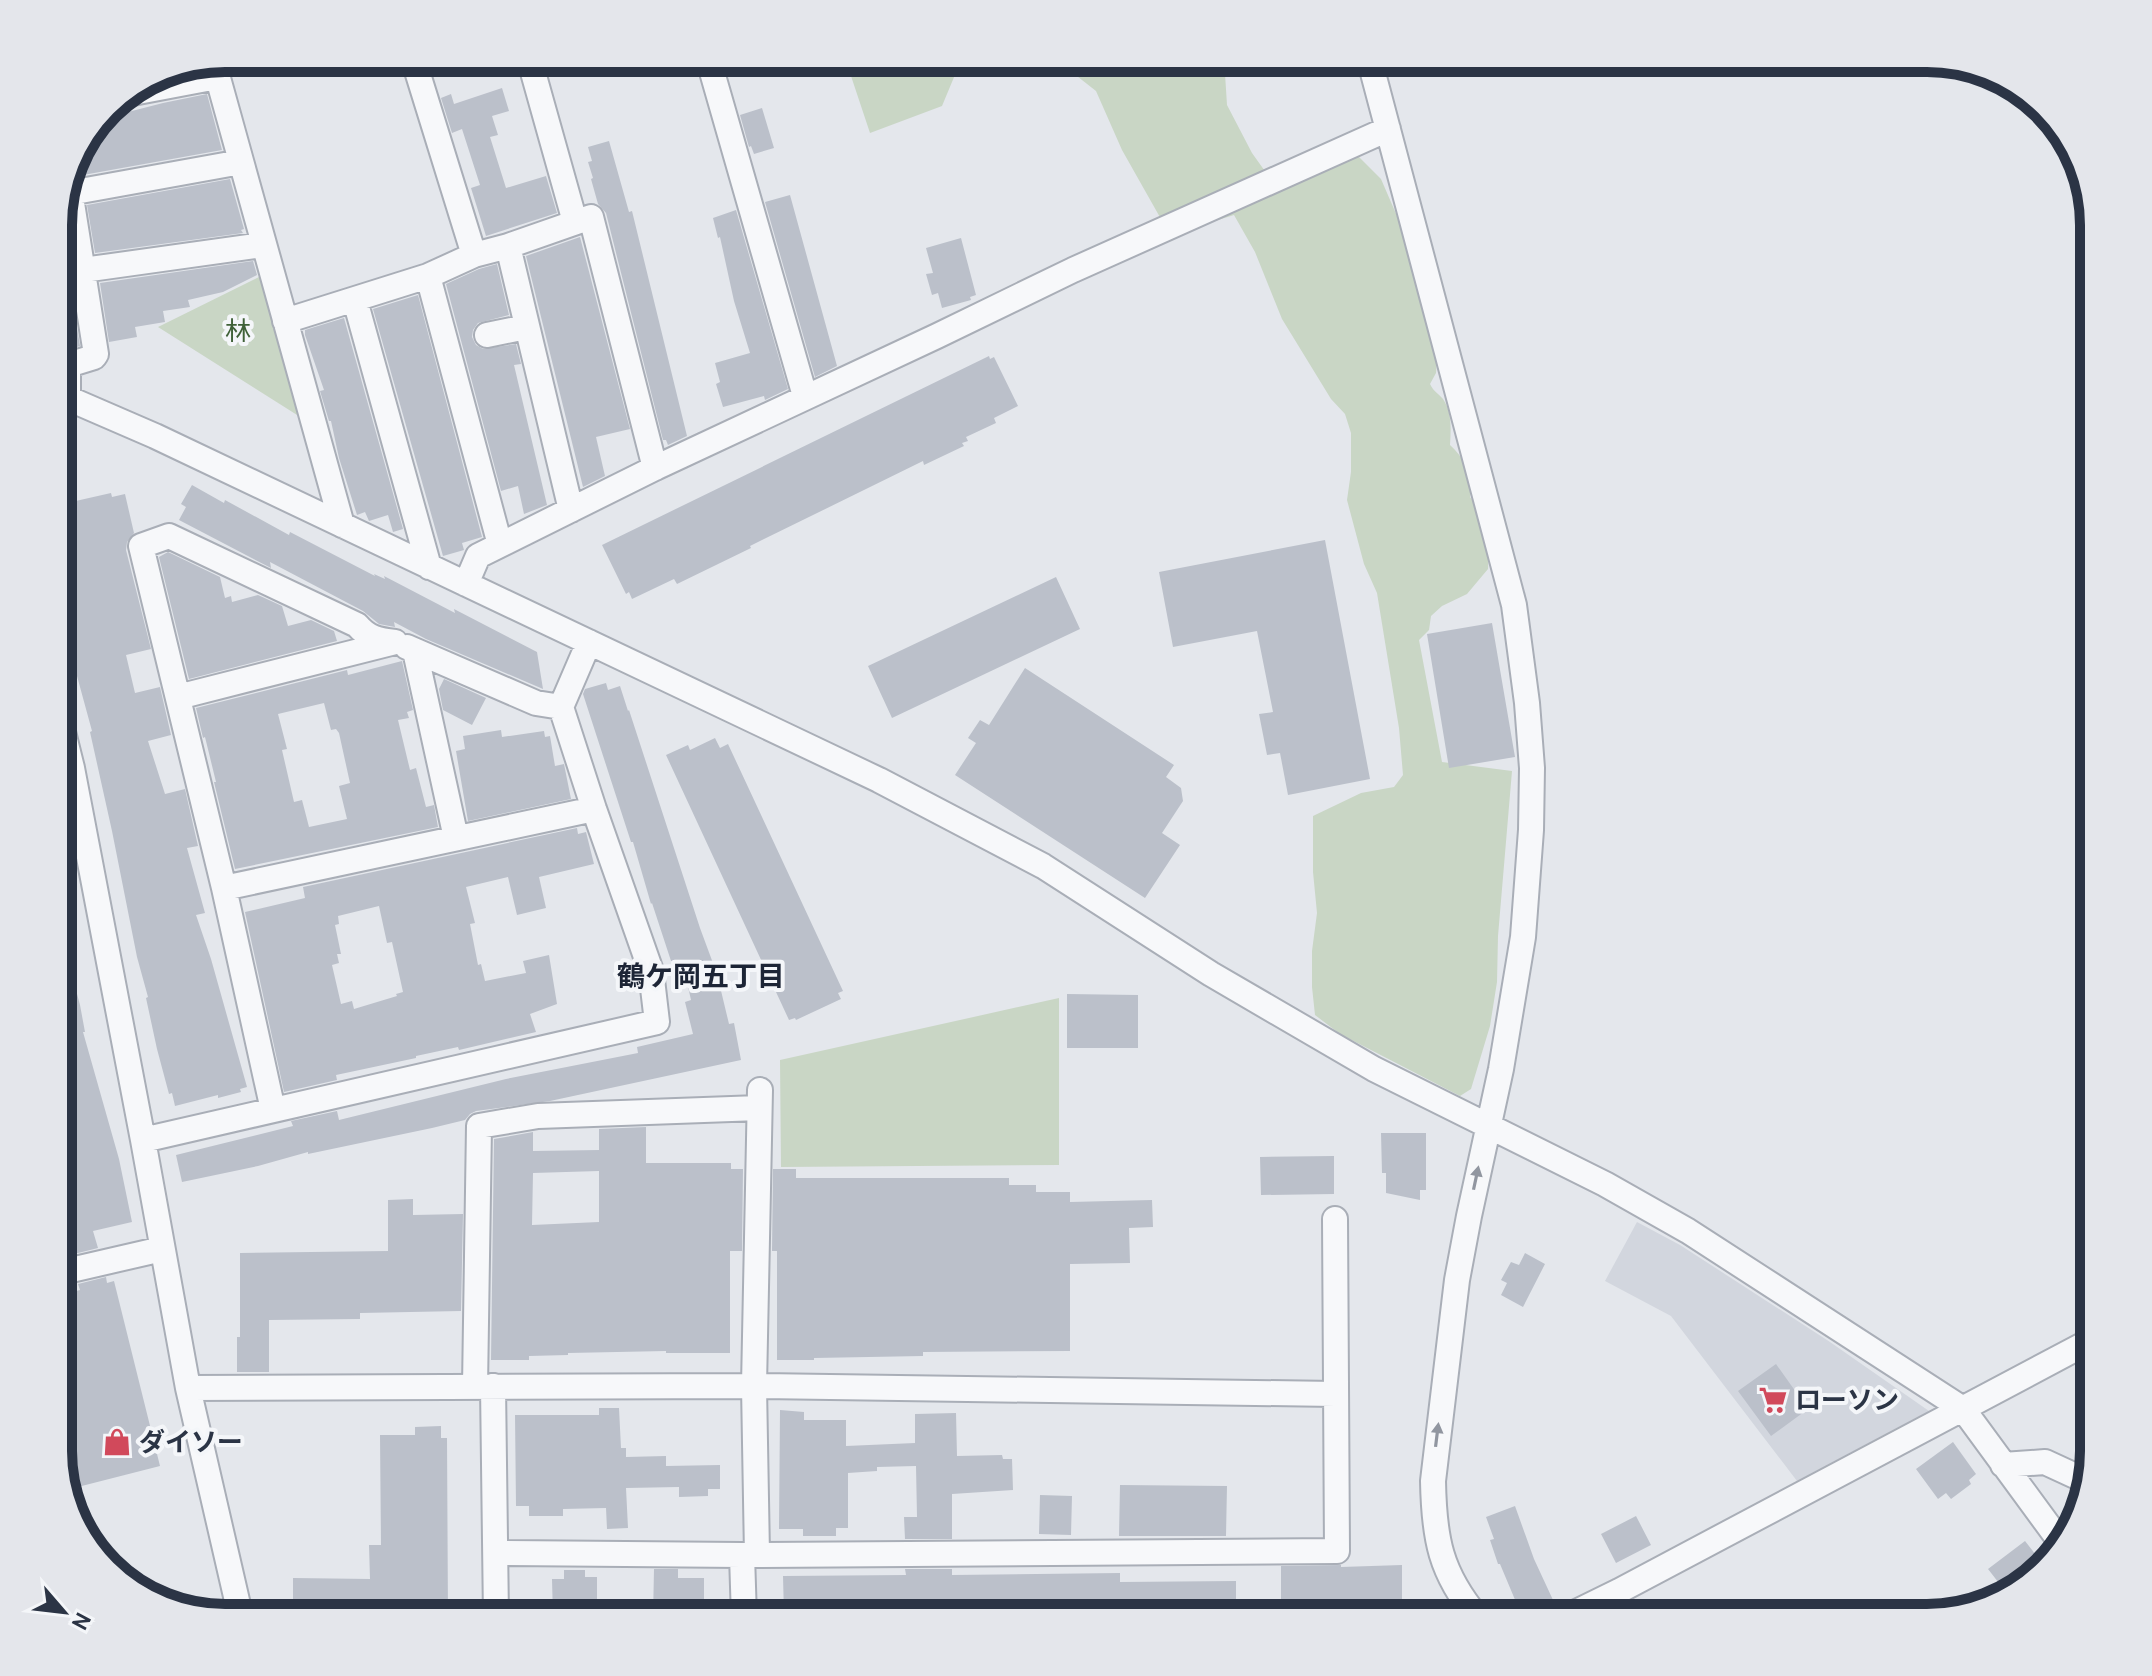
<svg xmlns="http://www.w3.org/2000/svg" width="2152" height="1676" viewBox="0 0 2152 1676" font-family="Cabin,'Noto Sans JP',sans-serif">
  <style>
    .built { fill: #d2d6de }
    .green { fill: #c9d6c5 }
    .building { fill: #bbc0ca; fill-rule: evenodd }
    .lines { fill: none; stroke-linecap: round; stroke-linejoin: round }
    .minor-casing { stroke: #a9aeb7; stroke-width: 28 }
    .minor { stroke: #f7f8fa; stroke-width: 24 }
    .oneway { fill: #9196a0 }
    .labels { text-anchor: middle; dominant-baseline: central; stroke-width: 8; stroke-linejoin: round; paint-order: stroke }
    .park-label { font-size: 26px; fill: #3f6138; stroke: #f4f6f9 }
    .poi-label { font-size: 26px; font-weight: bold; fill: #2b3445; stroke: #f4f6f9; text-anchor: start }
    .neighbourhood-label { font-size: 28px; font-weight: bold; fill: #1d2536; stroke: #f4f6f9 }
    .rim { fill: none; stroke: #2b3445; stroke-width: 10 }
  </style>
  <rect width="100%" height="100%" fill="#e4e7ec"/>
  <path class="built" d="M1637,1222l43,23 150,97 99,69 -132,70 -126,-165 -66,-35z"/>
  <path class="green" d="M845,58h117l-20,48 -72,27z
    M1059,58h165l3,47 25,48 25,35 80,-33 24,24 19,44 37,137 -1,13 -6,11c4,8 8,9 13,15 9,13 8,30 7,46 15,13 23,32 20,52l12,16 7,33 -1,23 -21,25 -25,12 -11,10 -2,14 -10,10 23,122 70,9 -14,165 -1,46 -7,44 -19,63 -11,7 -120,-62 -25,-19 -3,-28v-36l5,-38 -4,-41v-56l48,-23 33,-6 9,-12 -4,-47 -22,-135 -13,-29 -17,-64 4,-28v-39l-6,-19 -14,-15 -49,-80 -27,-67 -21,-37 -64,20 -48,-85 -26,-59 -37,-29z
    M265,274l40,146 -147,-93z
    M1059,998v167l-278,2 -1,-107z"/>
  <path class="building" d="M502,88l7,23 -17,5 6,19 -8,2 16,51 40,-12 11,37 -71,23 -15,-48 9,-3 -18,-56 -10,4 -11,-35 10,-4 3,10z
    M207,94l15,56 -150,27 -4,3 7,-29 29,-37 15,-5h8l1,3 35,-9z
    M762,108l12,40 -20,6 -3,-8 -2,1 -9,-32z
    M609,141l20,71 3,-1 55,225 -19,9 -2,-5h-3l-57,-227 -8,-9 -7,-25 2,-1 -5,-16 4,-1 -4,-14z
    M230,179l14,50 -3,1 2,3 -148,20 -8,-48z
    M790,195l47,171 -22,11 -50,-175z
    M736,210l52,179 -23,11 -1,-4 -41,11 -7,-23 4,-2 -5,-19 35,-10 -16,-52 -14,-64 -2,1 -5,-20z
    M58,214l22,132 -22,8z
    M580,237l50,192 -34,8 9,39 -22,11 -57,-231z
    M961,238l15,57 -6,2 1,3 -29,8 -4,-15 -6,2 -6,-21 7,-1 -7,-25z
    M253,261l4,14 -34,17 -35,8 2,7 -27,4 2,11 -30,5 2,10 -28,5 -9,-59z
    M497,264l12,51 -31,8 -5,7 -1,7 4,8 7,4 33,-5 5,20 -7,1 33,140 -23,9 -6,-28 -17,5 -55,-207 33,-15z
    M418,295l64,242 -20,6 2,7 -21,6 -70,-247z
    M344,318l59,211 -10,3 -5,-17 -19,6 -4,-9 -8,3 -18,-57 -8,-37h-2l-9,-30 4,-1 -19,-55v-5z
    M989,356l1,3 4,-2 24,49 -24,12 2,5 -30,14 2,4 -6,2 2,3 -40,19 -1,-4 -173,85 1,2 -74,36 -3,-5 -42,20 -3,-7 -3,2 -24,-49z
    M192,485l32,18 1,-3 64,35 1,-3 85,44 -1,-2 11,5 -1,-3 71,37 -1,-4 83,43 6,37 -117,-50 -32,-17 1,5 -16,-3 -16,-13 -93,-49 1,6 -92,-48 7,-13 -5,-3z
    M111,493l1,4 13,-3 9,39 -7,9 -1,8 25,99 -25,6 9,38 25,-6 11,48 -23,6 17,53 20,-5 13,57 -11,2 18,65 -9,2 15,44 36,128 -7,2 1,3 -23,6v-3l-43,11 -3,-13 -3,1 -12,-45 -11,-51 2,-1 -11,-40 -25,-126 -22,-99 2,-1 -21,-77 4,-1 -2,-10 -15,-56v-82z
    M1325,540l45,239 -82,16 -8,-42 -13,2 -8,-41 14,-2 -16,-81 -84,16 -14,-75z
    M168,552l52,25 5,21 6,-2 1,6 26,-7 24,11 6,20 23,-6 23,11 3,10 -148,38 -30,-122z
    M1056,577l24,52 -188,89 -24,-52z
    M1492,623l23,134 -66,11 -22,-134z
    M402,661l11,49 -6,2 2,6 -11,2 12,50 6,-2 10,39 8,-2 4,22 -203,42 -21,-87h2l-11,-45 -2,1 -7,-30 151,-38 1,5zM324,703l7,27 5,-1 3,4 11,50 -11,3 8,33 -38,8 -7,-27 -8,2 -12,-52 5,-1 -9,-35z
    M1025,668l149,97 -8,12 15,11 2,13 -21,32 18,12 -35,53 -190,-123 21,-32 -8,-5 12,-18 9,5z
    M444,679l42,19 -14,27 -29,-15 -4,-21z
    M606,683l2,7 12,-4 8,25 1,-1 71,218 17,46 12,50 5,-1 7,37 -191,41 -74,10 -6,3 -5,6 -33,8 -124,26v-2l-50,14 -76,16 -6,-27 117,-29 -2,-5 46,-10 2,9 167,-41 132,-26 -1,-6 56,-13 -8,-32 6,-2 -9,-40 -11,1 -19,-58 -1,1 -18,-62h-2l-48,-148 2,-5z
    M501,730l1,7 42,-6 1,6 5,-1 5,30 9,-2 7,35 -103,22 -12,-70 9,-2 -2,-13z
    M715,738l5,10 8,-4 115,247 -5,2 3,6 -45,21 -1,-2 -6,2 -123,-265 22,-10 2,5z
    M577,828l1,6 8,-2 8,32 -55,13 7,31 -29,7 -9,-38 -42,10 9,36 -5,1 8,41 3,-1 4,17 41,-8 -3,-12 26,-6 8,49 -27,10 6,18 -77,18 -1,-3 -42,9v2l-80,17 1,5 -53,12 -39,-180 60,-14 -2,-11zM379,906l8,37 5,-1 11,50 -7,2 1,2 -43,13 -2,-8 -11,3 -9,-39 7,-2 -2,-9h4l-6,-29 4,-1 -1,-8z
    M65,949l15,56 5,27h-2l36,127 13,63 -39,9 5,17 -28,7 -12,-45v-260z
    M1067,994l71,1v53h-71z
    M646,1127v36h85v6h12l-1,82h-12v102h-64v-2l-98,2v2l-39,1v4h-38l3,-221 39,-7v19l66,-1v-21zM599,1171v51l-67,3 1,-52z
    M1381,1133h45v57h-6v10l-34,-7v-20h-4z
    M1334,1156v38l-73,1 -1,-38z
    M773,1169h23v9h213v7h27v7h34v10l82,-2 1,27 -24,1 1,35 -60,1v87l-147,1v4l-109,2v2h-37v-109h-5z
    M413,1199v16l50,-1 -2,97 -101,2v6l-91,1v52h-32v-35h3v-84l148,-2v-51z
    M1525,1253l20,11 -22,43 -22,-12 6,-12 -6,-3 10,-18 8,3z
    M106,1277l1,6 7,-2 46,185 -94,24 -8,-29v-165l22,-6 -2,-6z
    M1776,1364l32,45 -37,27 -33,-45z
    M599,1408h20l2,40h5v9l40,-1v10l54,-1v24h-12v7l-29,1v-10l-53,1 2,40 -21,1 -1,-21 -43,1v7h-34v-10h-13l-1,-91h84z
    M780,1410l24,2v8h42v26l69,-3v-29l41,-1 1,43 45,-1 1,4h9l1,31 -61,4v45h-47l-1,-22h13l-1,-51 -39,1v4l-29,2v55h-12v8h-33v-7h-24z
    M441,1426v12h6l1,180h-155v-40l77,1 -1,-34h12l-1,-110h35v-8z
    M1953,1442l23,32 -7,6 2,4 -20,15 -5,-6 -8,6 -22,-30z
    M1120,1485l107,1 -1,50h-107z
    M1040,1495l32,1 -1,39 -32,-1z
    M1515,1506l19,53 19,41 -32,14 -21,-50h-2l-8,-24 4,-1 -8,-22z
    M1636,1516l15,29 -35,18 -15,-29z
    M2025,1541l14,18 -37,28 -14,-18z
    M1341,1565v2l61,-2v35l-60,1v17h-61v-52z
    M654,1569h24v9h26v40h-51z
    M905,1569h47v6l168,-2v9l116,-1v37h-301v-5l-151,2 -1,-39 123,-1z
    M564,1570h21v7h12v41h-44l-1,-39h12z"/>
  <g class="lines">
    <defs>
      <path id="minor" d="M413,58l61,197
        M529,58l46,164
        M708,58l97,338
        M1369,58l145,547 13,98 5,65 -1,62 -8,107 -22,132 -32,147 -12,64 -24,201c1,57 7,92 45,137
        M213,60l129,465
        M122,95l95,-18
        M83,270l180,-25
        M428,276l72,269
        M355,300l74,267
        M285,321l143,-45 46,-21 34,-9
        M487,335l39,-8
        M58,394l97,42 724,344 164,86 168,108 163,95 231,115 83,47 275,178 99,135
        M68,399v-34l26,-8 2,-3 -25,-157 4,-5 166,-30
        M571,510l-63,-264 83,-29 64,251
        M466,584l12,-28 177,-88 282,-132 136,-66 315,-141
        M407,647l129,56 25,4
        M415,651l41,187
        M178,697l217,-55c-17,-2 -27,-4 -38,-17l-188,-89 -28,10 83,342 49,222
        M58,712l14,56 71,372 45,248 53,230
        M224,888l370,-79
        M143,1140l514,-118 -6,-51 -57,-162 -33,-102 28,-65
        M58,1273l104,-24
        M493,1386l3,232
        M475,1387l4,-261 59,-10 221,-8
        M188,1388l566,-2 581,8
        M2003,1465l42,-3 39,18
        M496,1553l246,2
        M757,1555l580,-4 -2,-332
        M744,1618l-2,-63h15l-3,-169 6,-296
        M1374,1618v-3
        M1564,1618l55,-27 475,-252"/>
    </defs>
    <use href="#minor" class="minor-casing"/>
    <use href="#minor" class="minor"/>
  </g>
  <defs><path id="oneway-solid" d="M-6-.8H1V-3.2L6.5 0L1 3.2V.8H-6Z" transform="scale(2)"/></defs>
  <g class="oneway">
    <use href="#oneway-solid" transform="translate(1476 1178) rotate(-78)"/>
    <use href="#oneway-solid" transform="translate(1437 1435) rotate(-83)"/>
  </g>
  <defs>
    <symbol id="supermarket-bare" viewBox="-9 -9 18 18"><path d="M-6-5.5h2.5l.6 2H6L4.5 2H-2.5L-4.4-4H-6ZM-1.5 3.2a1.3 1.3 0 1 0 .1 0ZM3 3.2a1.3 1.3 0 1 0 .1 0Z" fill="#d1495b" stroke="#f4f6f9" stroke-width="2.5" paint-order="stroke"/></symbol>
    <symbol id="shop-bare" viewBox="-9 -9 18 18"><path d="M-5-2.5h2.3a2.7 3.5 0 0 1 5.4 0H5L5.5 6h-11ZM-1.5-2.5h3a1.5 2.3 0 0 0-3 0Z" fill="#d1495b" stroke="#f4f6f9" stroke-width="2.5" paint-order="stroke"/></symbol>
  </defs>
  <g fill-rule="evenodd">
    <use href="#supermarket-bare" x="1753" y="1380" width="40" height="40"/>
    <use href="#shop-bare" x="97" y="1422" width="40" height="40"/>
  </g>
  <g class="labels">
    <g class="park-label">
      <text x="238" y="331">林</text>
    </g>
    <g class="poi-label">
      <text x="1795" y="1400">ローソン</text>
      <text x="139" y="1442">ダイソー</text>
    </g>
    <g class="neighbourhood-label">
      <text x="701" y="976">鶴ケ岡五丁目</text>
    </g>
  </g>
  <path d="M0 0H2152V1676H0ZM225 72H1927A153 153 0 0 1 2080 225V1451A153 153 0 0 1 1927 1604H225A153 153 0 0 1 72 1451V225A153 153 0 0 1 225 72Z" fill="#e4e6eb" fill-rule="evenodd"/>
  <path class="rim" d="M225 72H1927A153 153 0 0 1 2080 225V1451A153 153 0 0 1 1927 1604H225A153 153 0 0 1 72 1451V225A153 153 0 0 1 225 72Z"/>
  <g transform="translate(64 1612) rotate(118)" stroke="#f4f6f9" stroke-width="6" paint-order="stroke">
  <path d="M0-6L14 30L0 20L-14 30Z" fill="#2b3445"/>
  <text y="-12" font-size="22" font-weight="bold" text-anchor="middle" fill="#2b3445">N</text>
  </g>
</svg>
